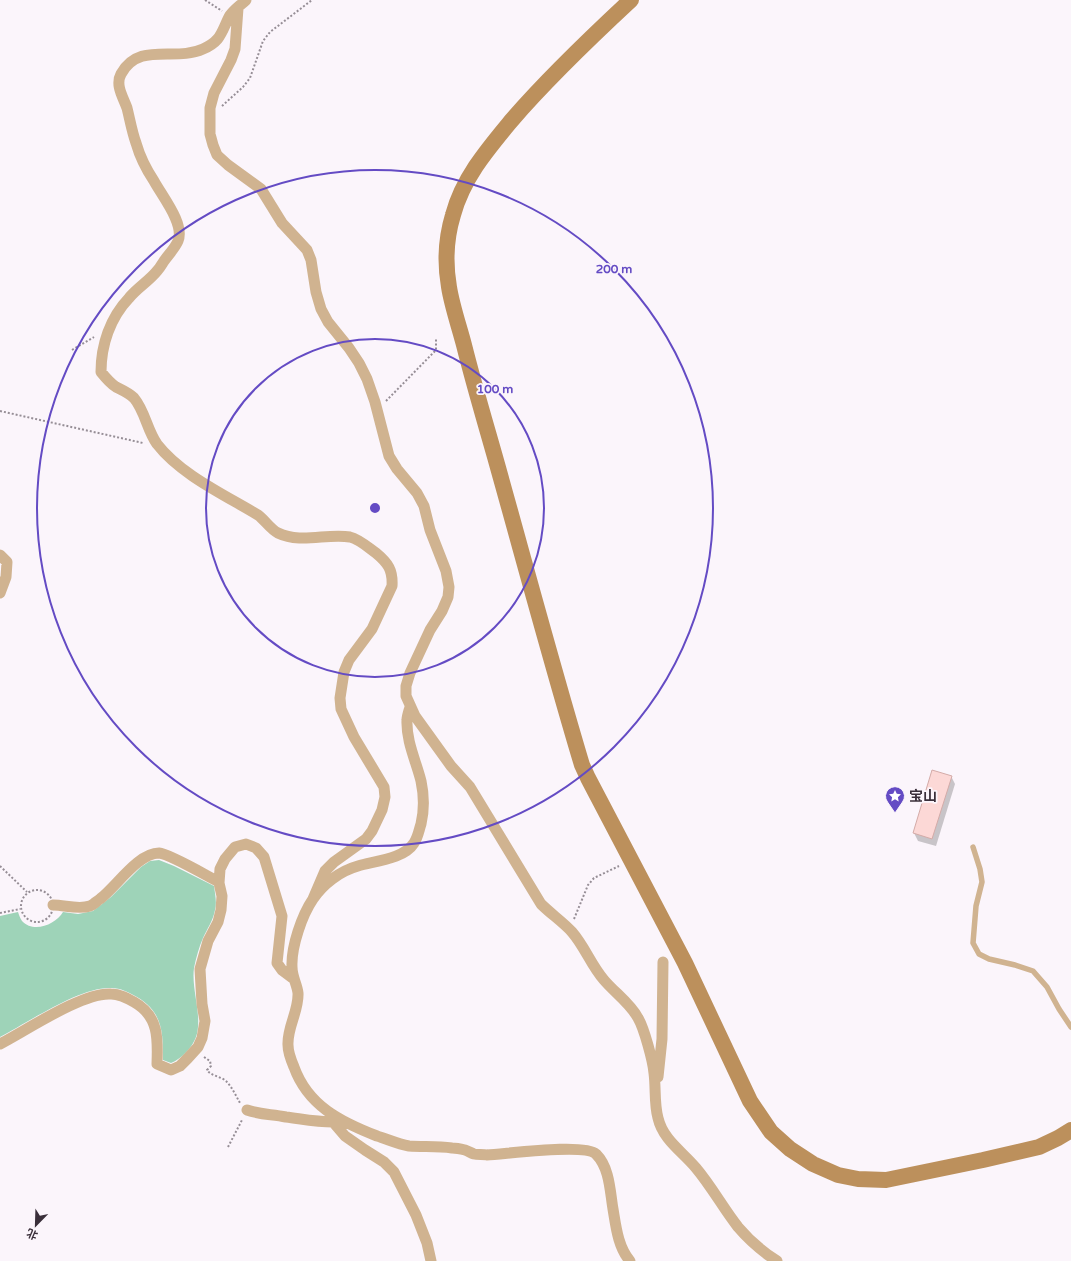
<svg xmlns="http://www.w3.org/2000/svg" width="1071" height="1261" viewBox="0 0 1071 1261" font-family="'Varela Round','Noto Sans SC',sans-serif">
  <style>
    .forest { fill: #9ed3b8 }
    .shadow { fill: #0003 }
    .building { fill: #fcd8d6; stroke: #d4aba8 }
    .lines { fill: none; stroke-linecap: round; stroke-linejoin: round }
    .path { stroke: #968e96; stroke-width: 2; stroke-dasharray: 2 2; stroke-linecap: butt }
    .lane { stroke: #d0b390; stroke-width: 5.5 }
    .street { stroke: #d0b390; stroke-width: 11 }
    .secondary { stroke: #bc905c; stroke-width: 16 }
    .ring { fill: none; stroke: #644bc4; stroke-width: 2 }
    .labels { text-anchor: middle; dominant-baseline: central; stroke-width: 3.5; stroke-linejoin: round; paint-order: stroke }
    .poi-label { font-size: 14px; font-weight: bold; fill: #3a2f3a; stroke: #fbf5fb; text-anchor: start }
    .centre { fill: #644bc4; stroke: #fbf5fb; stroke-width: 2 }
    .ring-label { font-size: 12px; text-anchor: middle; font-weight: bold; fill: #644bc4; stroke: #fbf5fb; stroke-width: 3.5; stroke-linejoin: round; paint-order: stroke }
  </style>
  <rect width="100%" height="100%" fill="#fbf5fb"/>
  <path class="forest" d="M159,860l15,6 40,20c1,8 3,16 1,24 -2,11 -8,19 -12,28 -4,9 -7,20 -9,30 -3,22 9,48 2,69 -4,11 -15,22 -25,26l-8,-3c0,-27 0,-48 -26,-63 -9,-5 -16,-9 -26,-9 -30,-2 -84,35 -111,49v-121l18,-4c1,3 2,6 4,9 12,13 34,3 41,-9l15,2 15,-3 18,-14 30,-30 9,-6z"/>
  <path class="shadow" d="M951,776l4,8 -19,62 -18,-5 -4,-8z"/>
  <path class="building" d="M932,770l20,6 -20,63 -19,-6z"/>
  <g class="lines">
    <path class="path" d="M205,0l17,11
      M222,106l21,-19 7,-9 13,-37 7,-9 42,-32
      M72,350l22,-13
      M386,401l50,-51v-12
      M0,411l143,32
      M0,866l27,26
      M21 906a16 16 0 1 1 32 0a16 16 0 1 1-32 0Z
      M0,913l20,-4
      M574,919l14,-34 6,-7 25,-12
      M204,1057l6,4 1,5 -4,4c4,6 13,6 19,11 6,6 10,15 14,22
      M228,1147l14,-27"/>
    <path class="lane" d="M973,847l7,22 2,13 -6,24 -3,37 6,11 10,5 26,6 18,6 14,16 12,22 12,18"/>
    <path class="street" d="M246,0c-5,5 -14,11 -17,17 -8,16 -8,24 -26,32 -28,13 -64,-8 -82,25 -6,11 2,23 6,34 3,12 5,24 9,35 4,14 10,26 18,38 8,15 31,43 24,60 -3,7 -9,13 -14,20 -2,3 -4,7 -7,10 -8,10 -20,17 -28,27 -19,20 -28,47 -28,74 4,5 9,11 15,15 6,3 13,6 18,11 11,13 13,32 23,46 24,31 68,51 101,71 7,5 12,14 20,18 23,11 49,0 72,4 9,2 19,11 26,16 12,10 17,17 16,33l-20,43 -23,31 -5,12 -4,26 1,11 13,28 30,50 1,10 -3,13 -10,21 -6,8 -32,23 -9,9 -12,28
      M238,8l-3,41 -4,11 -17,33 -4,15v26l3,11 4,10 11,10 33,24 21,34 25,27 4,10 5,32 5,17 7,13 21,26 10,15 8,16 8,23 14,54 8,13 20,24 7,13 6,24 16,41 3,16 -1,10 -6,14 -12,19 -20,43 -4,13v10l9,20 36,50 19,21 71,117c10,10 22,18 31,28 13,15 19,33 32,48 11,13 26,23 34,38 6,10 15,43 16,55 2,15 0,31 4,45 5,22 25,34 38,50 16,19 27,40 42,59 11,13 25,25 39,34
      M0,555l7,7 -1,15 -6,16
      M410,707c-1,4 -3,9 -3,13 -1,21 9,41 14,61 3,14 3,30 0,43 -2,6 -3,13 -7,19 -10,16 -39,18 -56,23 -18,5 -35,18 -45,33 -11,16 -22,48 -21,68 0,10 5,17 6,26 1,18 -11,34 -10,52 0,7 3,15 6,22 14,39 47,55 83,69 10,3 21,8 32,10 14,1 28,0 43,2 4,0 9,1 13,2 3,1 6,3 9,4 4,1 9,0 13,1 20,-1 97,-12 109,-1 14,14 14,38 17,55 3,18 5,38 17,52
      M53,905c12,0 25,5 37,1 3,-1 7,-5 10,-7 16,-12 38,-46 59,-46 11,1 48,23 60,29
      M0,1044c27,-14 83,-52 111,-50 9,0 16,4 23,8 25,14 24,37 23,62l14,6 9,-4 8,-8 10,-11 4,-9 3,-17 -3,-17 -2,-35 8,-28 10,-19 3,-12 1,-14 -3,-13 1,-14 5,-10 10,-12 11,-3 10,4 8,9 18,59 -5,47 5,7 12,9
      M658,1077l4,-38 1,-77
      M247,1110c14,5 25,4 39,7 16,2 30,5 47,5
      M330,1114l3,8 12,14 20,14 19,12 10,10 22,43 11,28 4,18"/>
    <path class="secondary" d="M631,0c-42,39 -83,78 -120,121 -24,29 -48,57 -58,94 -7,23 -8,49 -4,72 3,19 10,39 15,58 10,40 22,80 33,119 28,100 55,201 85,301l6,13 97,185 65,138 21,31 19,17 23,15 25,11 20,4 28,1 97,-20 56,-13 19,-9 13,-8"/>
  </g>
  <g class="ring">
    <circle cx="375" cy="508" r="169"/>
    <circle cx="375" cy="508" r="338"/>
  </g>
  <defs>
    <symbol id="sight-pin" viewBox="-11 -11 22 30"><path d="M0 17L-7.5 6A9.5 9.5 0 1 1 7.5 6Z" fill="#644bc4" stroke="#fbf5fb"/><path d="M0-6L1.8-2.2L6-1.7L2.9 1.2L3.7 5.4L0 3.3L-3.7 5.4L-2.9 1.2L-6-1.7L-1.8-2.2Z" fill="#fff"/></symbol>
  </defs>
  <g fill-rule="evenodd">
    <use href="#sight-pin" x="884" y="785" width="22" height="30"/>
  </g>
  <g class="labels">
    <g class="poi-label">
      <text x="909" y="796">宝山</text>
    </g>
  </g>
  <circle cx="375" cy="508" r="6" class="centre"/>
  <g class="ring-label">
    <text x="614" y="273">200 m</text>
    <text x="495" y="393">100 m</text>
  </g>
  <g transform="translate(36 1225) rotate(203)" stroke="#fbf5fb" stroke-width="3" paint-order="stroke">
  <path d="M0-3L7 15L0 10L-7 15Z" fill="#3a2f3a"/>
  <text y="-6" font-size="11" font-weight="bold" text-anchor="middle" fill="#3a2f3a">北</text>
  </g>
</svg>
